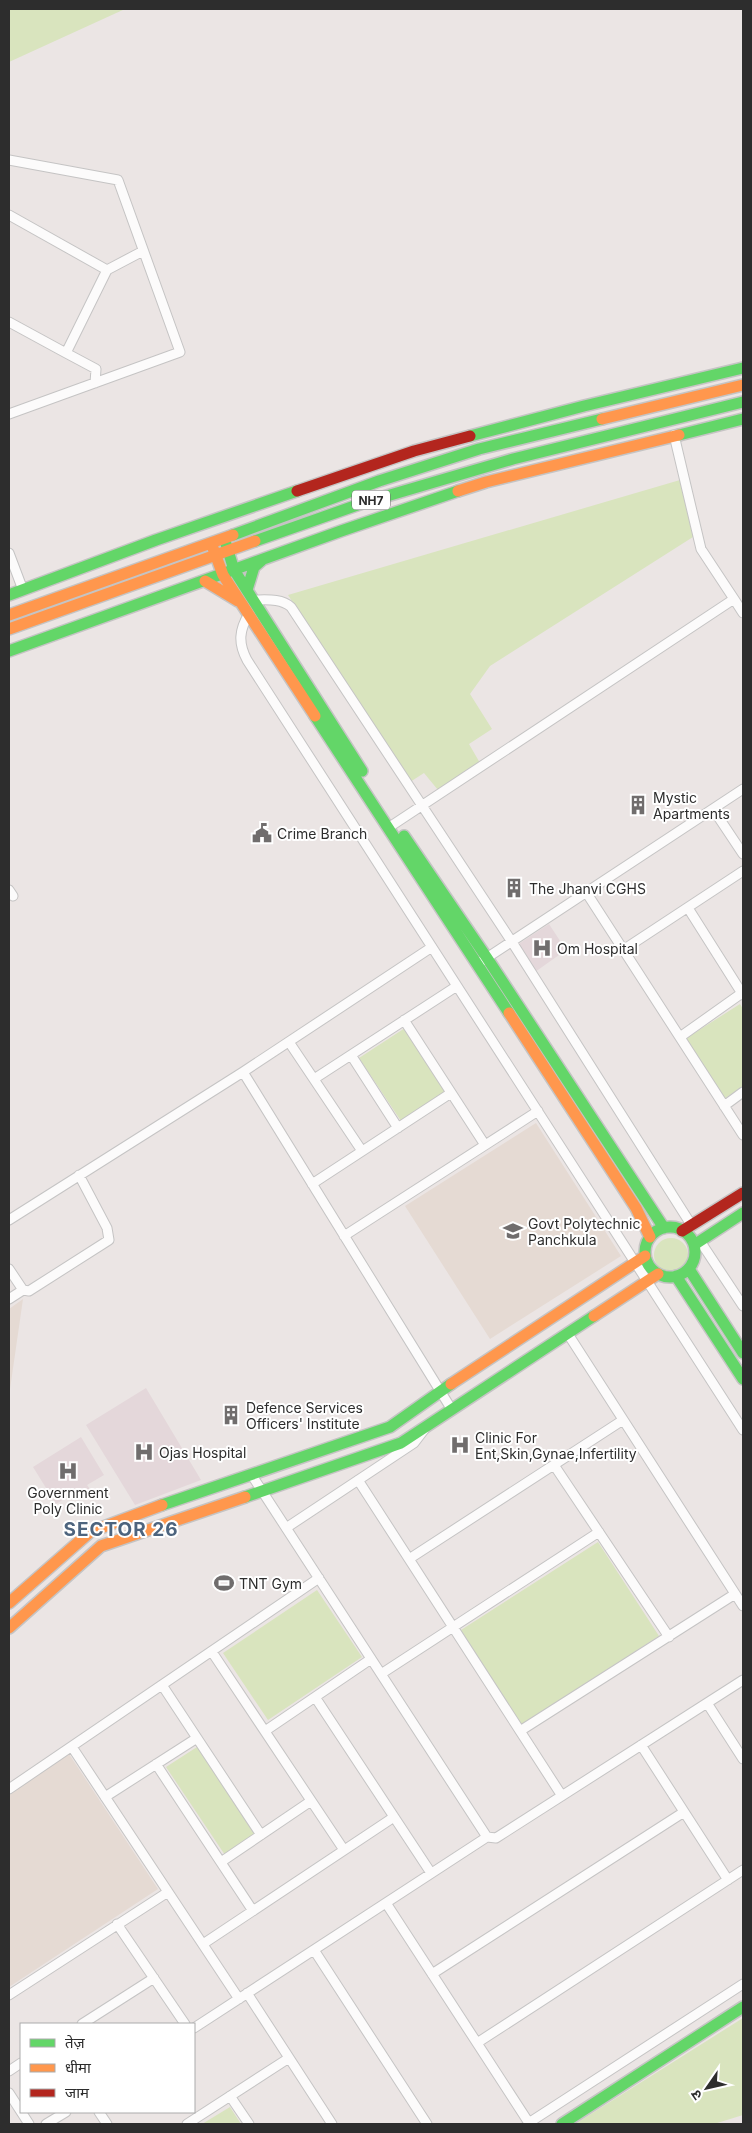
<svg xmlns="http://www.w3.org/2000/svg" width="752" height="2133" viewBox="0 0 752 2133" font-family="Inter,'Noto Sans Devanagari',sans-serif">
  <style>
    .education { fill: #e5dad3 }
    .medical { fill: #e4d7da }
    .green { fill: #d9e4be }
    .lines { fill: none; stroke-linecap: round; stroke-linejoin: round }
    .street-casing { stroke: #c5c4c4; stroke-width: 11 }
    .fast-casing { stroke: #c5c4c4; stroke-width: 14 }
    .slow-casing { stroke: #c5c4c4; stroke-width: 14 }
    .jam-casing { stroke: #c5c4c4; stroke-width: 14 }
    .street { stroke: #fcfbfb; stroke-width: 9 }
    .fast { stroke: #63d668; stroke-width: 11 }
    .slow { stroke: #ff974d; stroke-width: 11 }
    .jam { stroke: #b3261e; stroke-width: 11 }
    .labels { text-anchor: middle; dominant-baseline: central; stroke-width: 4; stroke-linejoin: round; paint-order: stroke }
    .shield { fill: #fff; stroke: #6c6c6c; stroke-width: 1 }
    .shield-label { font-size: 12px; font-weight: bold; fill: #2d2d2d }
    .poi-label { font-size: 14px; fill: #2d2d2d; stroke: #fff; text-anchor: start }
    .district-label { font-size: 19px; font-weight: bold; letter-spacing: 1px; fill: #4d647e; stroke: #fff }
  </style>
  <rect width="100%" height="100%" fill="#ebe5e4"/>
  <path class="education" d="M536,1123l85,133 -131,83 -85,-133z
    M23,1299l-14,97v-87z
    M69,1754l89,135 -149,98v-193z"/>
  <path class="medical" d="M549,924l17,26 -31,22 -18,-27z
    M146,1388l55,92 -66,25 -49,-80z
    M81,1437l23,38 -17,10 6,8 -11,6 -5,-8 -21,13 -23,-37z"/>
  <path class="green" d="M9,9h116l-116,53z
    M680,480l13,57 -203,129 -20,28 22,35 -23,15 11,19 -42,27 -14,-17 -14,9 -122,-187z
    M740,1004l3,5v77l-19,13 -39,-60z
    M405,1028l41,64 -45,29 -42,-63z
    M654 1255a17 17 0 1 1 34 0a17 17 0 1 1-34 0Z
    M598,1542l61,94 -138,89 -60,-95z
    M317,1590l45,67 -94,63 -45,-67z
    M197,1747l58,87 -30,21 -59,-88z
    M743,2018v97l-29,9h-139z
    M230,2107l11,17h-39z"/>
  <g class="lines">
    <defs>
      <path id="street" d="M9,160l109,20 62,172 -171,62
        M9,215l98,55
        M9,322l57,31
        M95,383l1,-14 -30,-16 41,-83 36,-19
        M674,435l27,114 33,50
        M9,553l14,37
        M253,600c13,0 28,-2 38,7l221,335 180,284
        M249,614c-10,16 -11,29 -2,46l496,770
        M713,809l30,45
        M388,828l346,-229 9,14
        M9,890l4,6
        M586,892l157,243
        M688,908l55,87
        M623,950l120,-79
        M482,961l261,-172
        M404,1020l81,125
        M680,1037l62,-44
        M289,1042l73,109
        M351,1055l47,73
        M243,1072l209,338
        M314,1079l143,-93
        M724,1106l19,-14
        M312,1184l139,-91
        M9,1220l234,-148 189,-125
        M344,1236l194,-125
        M700,1241l43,65
        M9,1269l14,21
        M9,1299l14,-9 6,1 80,-51 -2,-12 -28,-53
        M568,1334l175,272
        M554,1465l115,172
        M251,1474l236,363
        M358,1480l204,316
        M286,1528l128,-85 10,-13
        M409,1559l214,-139
        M212,1652l132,198
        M381,1674l218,-142
        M162,1685l99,150
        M315,1697l116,176
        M707,1703l36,56
        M265,1731l106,-72
        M520,1731l215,-137
        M641,1745l87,135
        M72,1747l167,252
        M156,1764l97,147
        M9,1789l310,-211
        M105,1797l92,-59
        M221,1862l90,-61
        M386,1903l143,220
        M117,1924l68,100
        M203,1944l191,-127
        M314,1950l113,174
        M432,1974l252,-162
        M247,1993l85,131
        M9,1995l159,-103
        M82,2024l72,-46
        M194,2028l293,-191 9,1 247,-158
        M477,2043l266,-173
        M9,2071l12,-8
        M9,2093l20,31
        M230,2096l19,28
        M99,2112l8,12
        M46,2124l20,-12
        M187,2124l102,-66
        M527,2124l216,-140"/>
      <path id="fast" d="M679,435l64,-16
        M470,436l114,-30 159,-38
        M233,535l146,-54 100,-32 123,-30
        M255,541l108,-38 150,-44 230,-57
        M226,544l8,26 128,201
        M247,590l7,-23 8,-7
        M9,595l147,-55 141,-49
        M9,651l332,-120 117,-40
        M315,716l194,297
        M404,836l83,122 177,270
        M645 1252a25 25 0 1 1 50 0a25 25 0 1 1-50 0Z
        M694,1245l49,-32
        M689,1269l54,84
        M676,1276l67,103
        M245,1497l156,-54 193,-127
        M162,1505l228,-78 61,-43
        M562,2124l181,-117"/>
      <path id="slow" d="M602,419l141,-34
        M458,491l28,-9 193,-47
        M213,548l10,27 92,141
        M205,581l33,20
        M9,615l224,-80
        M9,629l246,-88
        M509,1013l127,195 14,29
        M594,1316l64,-42
        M451,1384l194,-128
        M9,1603l81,-71 72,-27
        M9,1628l92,-82 144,-49"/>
      <path id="jam" d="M297,491l117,-40 56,-15
        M682,1231l61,-38"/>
    </defs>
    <use href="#street" class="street-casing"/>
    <use href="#fast" class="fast-casing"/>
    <use href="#slow" class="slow-casing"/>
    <use href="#jam" class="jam-casing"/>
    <use href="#street" class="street"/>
    <use href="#fast" class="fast"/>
    <use href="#slow" class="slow"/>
    <use href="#jam" class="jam"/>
  </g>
  <defs>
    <symbol id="building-bare" viewBox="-9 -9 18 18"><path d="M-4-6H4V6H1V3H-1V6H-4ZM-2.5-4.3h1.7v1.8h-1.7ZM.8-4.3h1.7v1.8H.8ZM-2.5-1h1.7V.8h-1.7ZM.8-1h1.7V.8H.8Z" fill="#706d6d" stroke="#fff" stroke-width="2.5" paint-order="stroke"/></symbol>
    <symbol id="civic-bare" viewBox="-9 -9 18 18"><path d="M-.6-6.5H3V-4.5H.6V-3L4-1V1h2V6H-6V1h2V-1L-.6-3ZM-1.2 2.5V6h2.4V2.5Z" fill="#706d6d" stroke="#fff" stroke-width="2.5" paint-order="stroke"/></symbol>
    <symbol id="hospital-bare" viewBox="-9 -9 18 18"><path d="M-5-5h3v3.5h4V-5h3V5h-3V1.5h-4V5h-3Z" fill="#706d6d" stroke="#fff" stroke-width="2.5" paint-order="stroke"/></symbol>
    <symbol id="university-bare" viewBox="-9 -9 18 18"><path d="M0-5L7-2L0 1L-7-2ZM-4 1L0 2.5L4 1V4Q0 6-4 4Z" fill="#706d6d" stroke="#fff" stroke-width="2.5" paint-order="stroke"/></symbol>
    <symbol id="stadium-bare" viewBox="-9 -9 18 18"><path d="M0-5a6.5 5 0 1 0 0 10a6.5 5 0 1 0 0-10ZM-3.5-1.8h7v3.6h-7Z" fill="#706d6d" stroke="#fff" stroke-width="2.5" paint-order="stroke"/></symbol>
  </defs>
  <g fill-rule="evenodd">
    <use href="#building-bare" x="624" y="791" width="28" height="28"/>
    <use href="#civic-bare" x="248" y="819" width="28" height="28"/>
    <use href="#building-bare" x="500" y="874" width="28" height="28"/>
    <use href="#hospital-bare" x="528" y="934" width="28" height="28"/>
    <use href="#university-bare" x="499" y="1217" width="28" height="28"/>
    <use href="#building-bare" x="217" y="1401" width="28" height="28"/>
    <use href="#hospital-bare" x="446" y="1431" width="28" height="28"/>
    <use href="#hospital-bare" x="130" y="1438" width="28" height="28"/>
    <use href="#hospital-bare" x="54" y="1457" width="28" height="28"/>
    <use href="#stadium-bare" x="210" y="1569" width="28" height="28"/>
  </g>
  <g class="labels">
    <rect class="shield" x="352" y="490.5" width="38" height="19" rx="4"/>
    <g class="shield-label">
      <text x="371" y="500">NH7</text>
    </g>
    <g class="poi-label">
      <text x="653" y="797">Mystic<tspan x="653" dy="16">Apartments</tspan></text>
      <text x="277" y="833">Crime Branch</text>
      <text x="529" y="888">The Jhanvi CGHS</text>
      <text x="557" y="948">Om Hospital</text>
      <text x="528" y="1223">Govt Polytechnic<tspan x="528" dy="16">Panchkula</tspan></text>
      <text x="246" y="1407">Defence Services<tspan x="246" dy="16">Officers' Institute</tspan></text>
      <text x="475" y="1437">Clinic For<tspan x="475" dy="16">Ent,Skin,Gynae,Infertility</tspan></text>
      <text x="159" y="1452">Ojas Hospital</text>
      <text x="68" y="1492" text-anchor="middle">Government<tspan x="68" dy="16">Poly Clinic</tspan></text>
      <text x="239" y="1583">TNT Gym</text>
    </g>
    <g class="district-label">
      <text x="121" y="1529">SECTOR 26</text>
    </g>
  </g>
  <rect width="752" height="2133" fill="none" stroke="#2d2d2d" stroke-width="20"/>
  <rect x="20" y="2023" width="175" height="90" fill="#ffffff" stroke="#ababab"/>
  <rect x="30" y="2039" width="25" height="8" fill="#63d668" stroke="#ababab"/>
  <text x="65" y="2048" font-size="15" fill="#2d2d2d">तेज़</text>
  <rect x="30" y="2064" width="25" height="8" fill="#ff974d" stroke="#ababab"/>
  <text x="65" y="2073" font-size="15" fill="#2d2d2d">धीमा</text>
  <rect x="30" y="2089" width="25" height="8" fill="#b3261e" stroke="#ababab"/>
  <text x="65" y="2098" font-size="15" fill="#2d2d2d">जाम</text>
  <g transform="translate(707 2088) rotate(236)" stroke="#ffffff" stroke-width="4" paint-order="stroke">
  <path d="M0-4L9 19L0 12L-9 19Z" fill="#2d2d2d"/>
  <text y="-8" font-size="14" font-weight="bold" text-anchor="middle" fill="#2d2d2d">उ</text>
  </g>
</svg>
